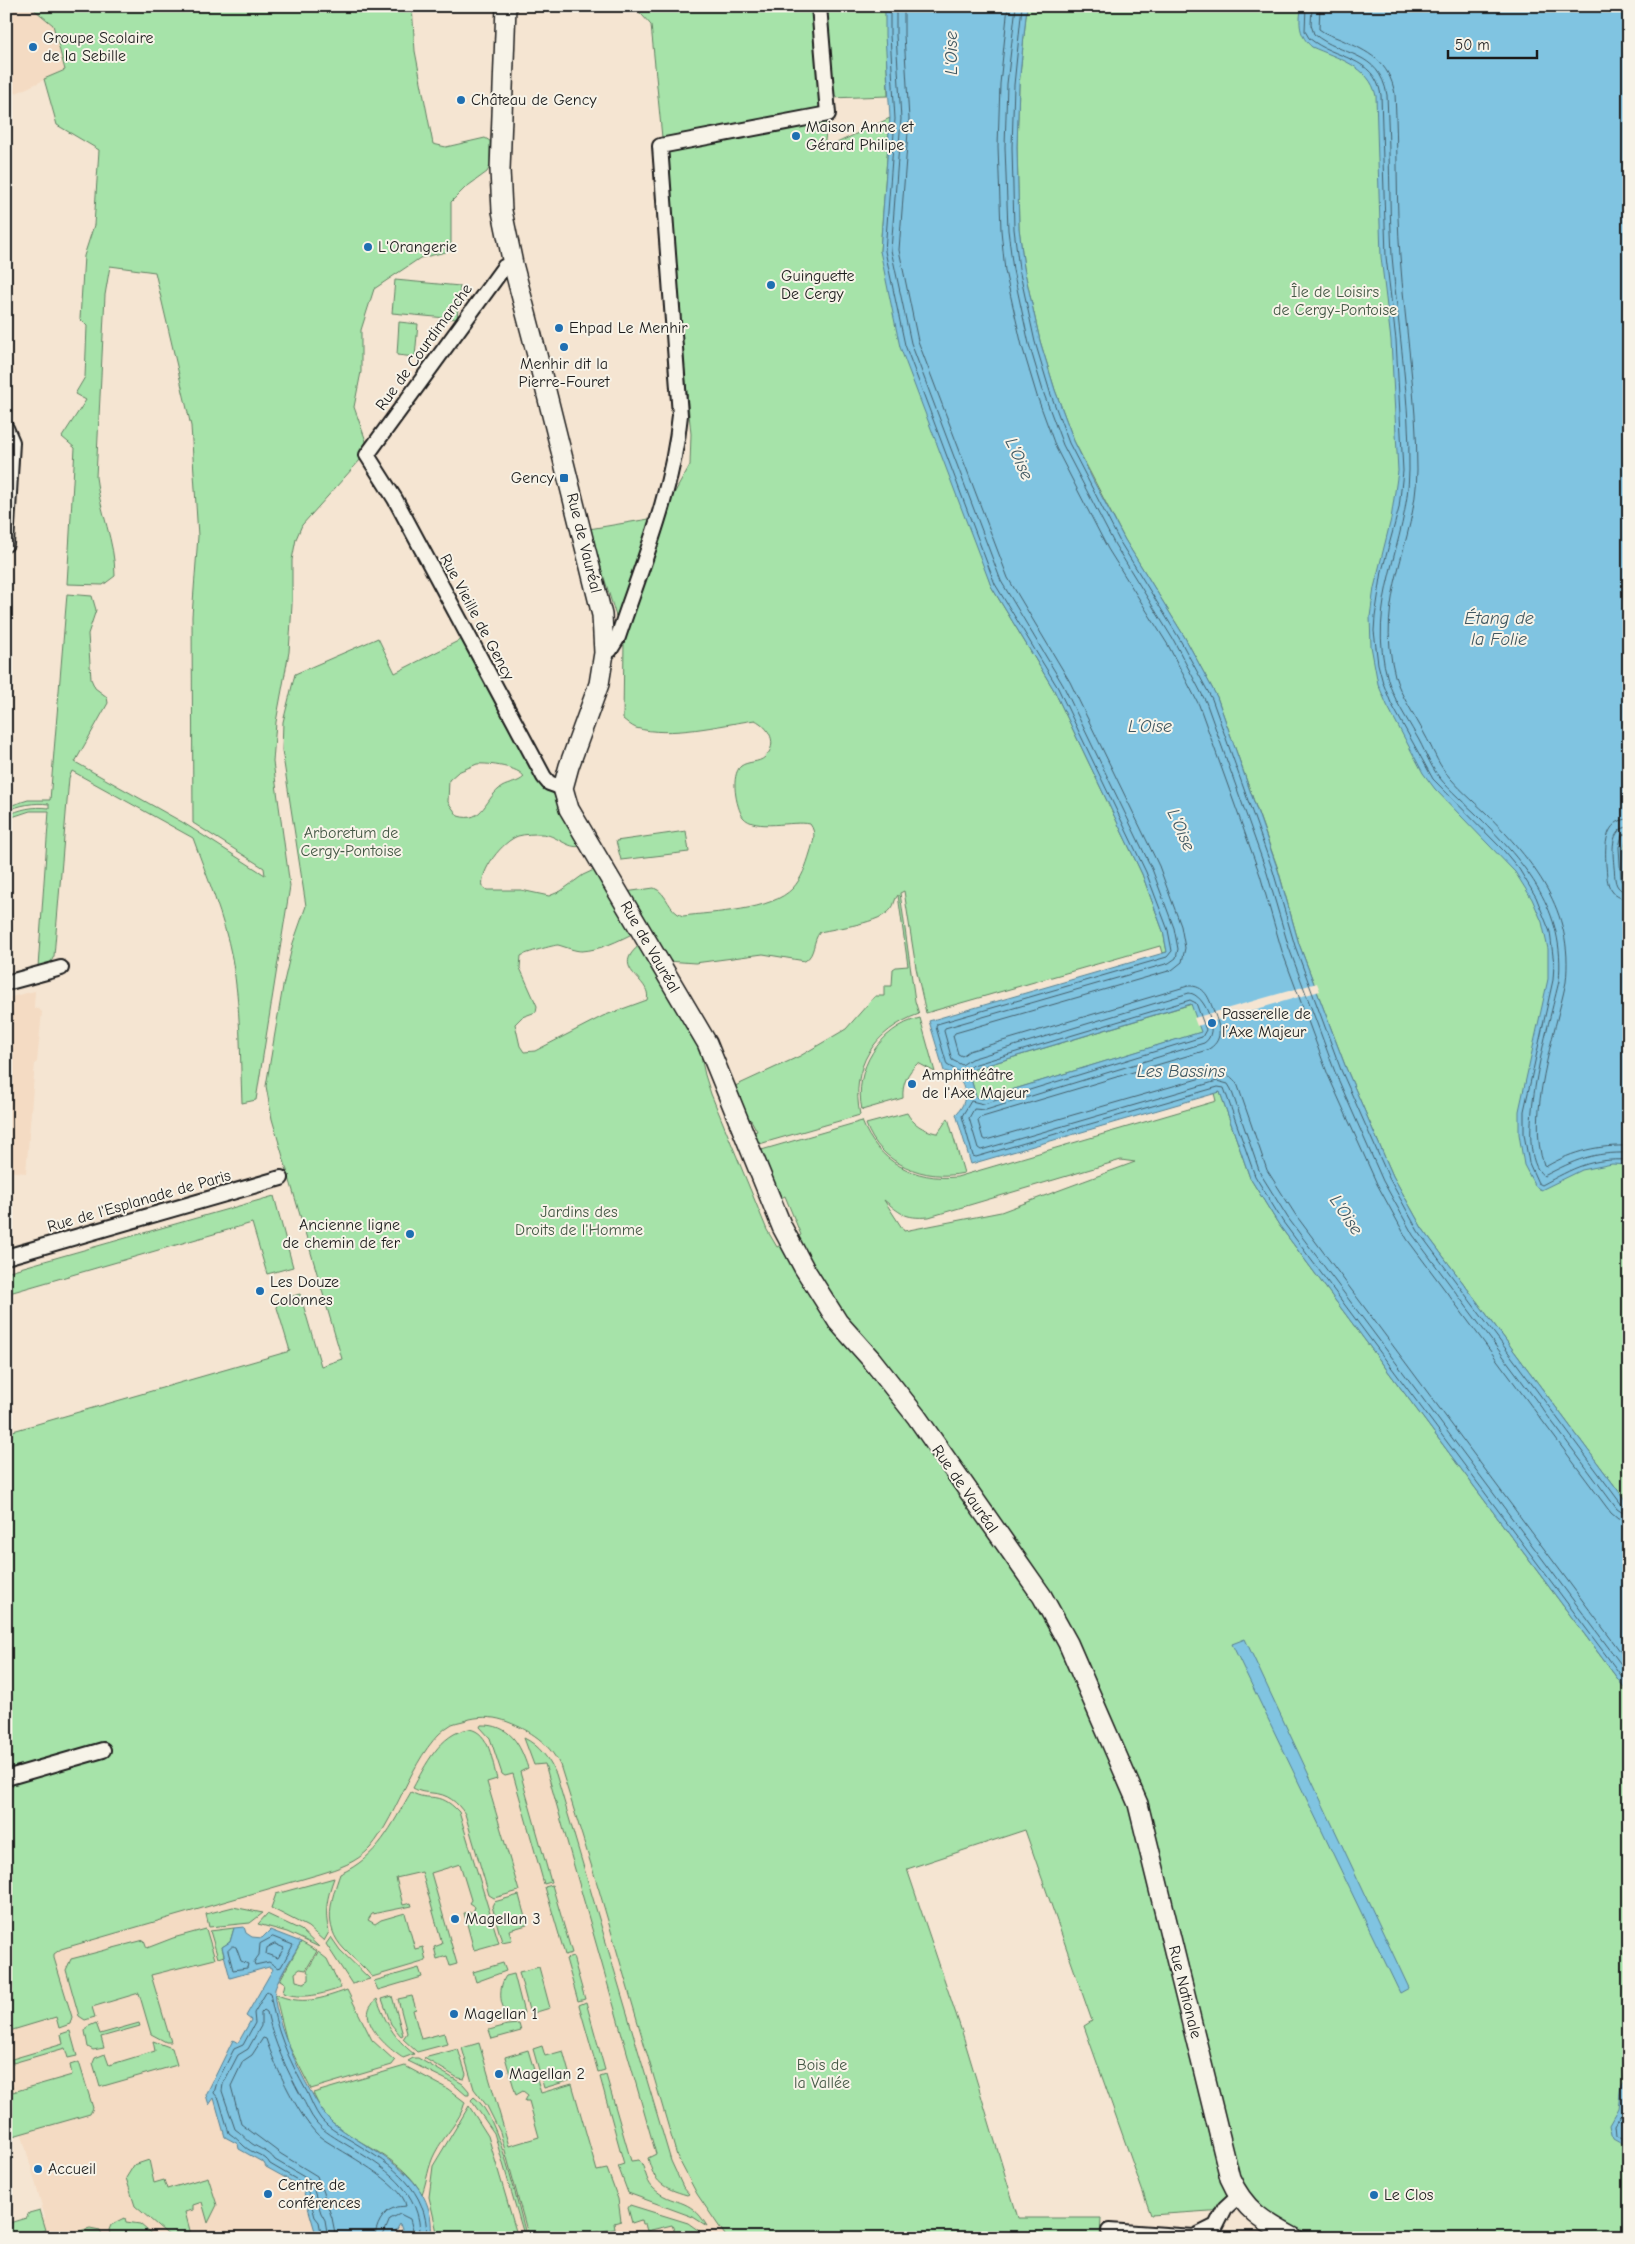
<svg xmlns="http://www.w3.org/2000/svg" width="1635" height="2244" viewBox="0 0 1635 2244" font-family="'Comic Neue',sans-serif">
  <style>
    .built { fill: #f4dbc3 }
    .green { fill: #a6e3a9; stroke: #618062; fill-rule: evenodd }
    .water { fill: #80c4e1; stroke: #588192; fill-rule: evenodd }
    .pier { fill: #f5e5d2 }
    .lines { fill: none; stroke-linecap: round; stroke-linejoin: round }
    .shore { stroke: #445f6b; stroke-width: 1 }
    .street-casing { stroke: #1c1c1c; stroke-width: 18 }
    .secondary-casing { stroke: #1c1c1c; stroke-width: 22 }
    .street { stroke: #f7f3e8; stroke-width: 14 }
    .secondary { stroke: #f7f3e8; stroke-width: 19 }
    .poi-dot { fill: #1f6fb2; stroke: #f7f3e8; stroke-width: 2 }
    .labels { text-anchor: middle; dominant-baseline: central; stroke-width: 4; stroke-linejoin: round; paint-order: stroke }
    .poi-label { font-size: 16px; fill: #1c1c1c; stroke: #f7f3e8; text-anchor: start }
    .park-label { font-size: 16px; fill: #455846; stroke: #f7f3e8 }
    .street-label { font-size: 16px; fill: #1c1c1c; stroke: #f7f3e8 }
    .water-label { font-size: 18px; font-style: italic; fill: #3f5761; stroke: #f7f3e8 }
  </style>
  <rect width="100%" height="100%" fill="#f5e5d2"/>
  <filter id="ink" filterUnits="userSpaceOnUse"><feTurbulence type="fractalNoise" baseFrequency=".02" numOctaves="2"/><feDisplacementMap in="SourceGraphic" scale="10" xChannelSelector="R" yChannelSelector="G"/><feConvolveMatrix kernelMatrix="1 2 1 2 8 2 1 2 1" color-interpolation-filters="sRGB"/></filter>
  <g filter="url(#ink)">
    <path class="built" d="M6,6h24l23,19 12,45 -59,28z
      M35,991l-1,17 5,1 3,3 -5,50 -2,1 -9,110 -20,-2v-173z
      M417,1384l323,854h-734v-10l39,-11 -27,-96 -12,2v-621z"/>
    <path class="green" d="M30,6h382l3,45 18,93 13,3 39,-9 5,3v25l-3,6 -22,16 -14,14v45l-5,5 -26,6 -46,31 -13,41v42l-7,35 12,34 -5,18 -59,66 -6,14 -4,21v45l-3,47 -13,70 -3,40 17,124 -34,214 -14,3c-2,-48 -1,-97 -10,-145 -8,-41 -25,-81 -39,-120l-121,-67 -3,7 -15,178 -3,6 -13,5 11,-156h-19l-24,8v-3c14,-7 27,-10 43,-8v-4c-15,-2 -29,1 -43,7v-4l22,-7h22l17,-206 25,2 4,14 -8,24 3,45 4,9 12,9 1,6 -33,59 107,60 83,53 -1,-7 -71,-45 -1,-207 6,-80 -7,-110 -36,-154 -45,-6 -5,29 -9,182c4,35 19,64 19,99l-12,9 -36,-1 8,-136 -13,-11 24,-37 -11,-6 10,-17 2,-51 -7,-7 4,-63 10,-31 5,-75 -42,-25 -13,-46 21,-9 -12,-45z
      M634,6h251l3,90 -58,2 -6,51 66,-31 -10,133 111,335 63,104 88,184 21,57 4,21 -5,1 -2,-7 -234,67 -10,-45 -12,-77 -4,2 15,108 4,13c-45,16 -69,53 -59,101l-104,30 -5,-12 6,-2 -6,-11 -4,1 -14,-34 67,-31 46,-27 29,-33h9v-10h8l1,-17 3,-2 12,-1 -10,-71c-4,4 -3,10 -7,14 -10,14 -54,19 -71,23 -8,9 -4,22 -15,29l-42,-7 -68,9 -28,-2 -42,-69 29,-4c14,5 14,24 29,28 30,-4 89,-5 110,-28 9,-10 13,-22 17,-35 3,-10 7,-20 0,-29 -17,-4 -55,8 -67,-7 -7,-10 -13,-42 -2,-51 7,-5 18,-3 24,-9 14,-13 4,-30 -10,-37 -35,5 -85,18 -119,8 -5,-2 -9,-6 -13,-9l1,-77 -35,-113 72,-12 29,-52 1,-31 -40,-409z
      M1027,6h602v1499l-207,-277 -29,-52 -47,-108 -47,-124 -21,-75 -61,-172 -33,-61 -59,-96 -51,-99 -19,-51 -15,-49 -16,-73 -5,-40 -2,-81 2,-62z
      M395,280l65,6 -3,33 -65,-6z
      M399,322l19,2 -3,33 -18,-2z
      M378,638l17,35 67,-34 66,123 10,15 15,16 7,17 21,36c-13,4 -25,-12 -40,-12 -7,0 -16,0 -23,2 -15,5 -39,35 -35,51l4,3h34l28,6 12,-5 22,-16 13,-6 38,64c-16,8 -34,17 -52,18 -8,0 -16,-4 -24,-6 -4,0 -33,8 -37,11l-1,12 17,38 -1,6 -14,5 -7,7 5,22 4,6 11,-1 68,-35 44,-16c6,-22 -40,-30 -6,-56l58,104 6,27 6,19 56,136 10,17 24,-12 -16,-39 -6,3 -21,-48 104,-30c16,41 52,60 95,56l259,-76 -2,-8 6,-1 30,86 29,47 350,469v544h-320l-70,-29 -88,6 -67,-189 8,-5 -67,-191 -118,39 55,163 56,186h83l-1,20h-373l-30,-44 -20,-38 -78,-266 -39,-125c-12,-23 -29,-34 -52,-43 -12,-5 -25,-6 -38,-3 -5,2 -13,3 -18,5 -37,21 -53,91 -82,124 -14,15 -31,20 -50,26l-259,75 -7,5v4l18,59 -2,7 -11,4 -3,-11 -50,15v-599l284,-82 -15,-50 25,-7 21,72 21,-7 -70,-240 -6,-33 17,-100 10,-43 13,-37 -24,-156 1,-28 12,-48zM477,764c11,-1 43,3 47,13 -6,6 -15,6 -22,10 -17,10 -18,37 -44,29l-10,-14 1,-22 9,-8zM1121,1160l14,2 -134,50 -97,19 -20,-31c16,13 20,19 45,17z
      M686,831l3,21 -68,8 -5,-19z
      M1192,1004l10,28 -220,67 -6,-2 -6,-22 4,-6z
      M920,1018l15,54 -17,-9c-11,10 -16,21 -15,35l-41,12c-9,-40 18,-83 58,-92z
      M907,1113c6,11 16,17 29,20h2l10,-15 16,55c-39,9 -84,-9 -98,-49z
      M274,1196l19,71 -26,7 -15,-51 -246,71v-22z
      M481,1725c29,-1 39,19 47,43l-8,4 31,110 -7,2 -31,-110 -8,2 -3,-2 -12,-36 -10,-11z
      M469,1729c21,3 23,33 28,50l-10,3 32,109 -25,7 -5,-3 -24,-81c-8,-12 -17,-20 -33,-21 -8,-1 -12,-1 -19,-5 12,-22 27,-55 56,-59z
      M524,1738c15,7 25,21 32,36l115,387 12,26 6,7 -2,1c-24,-7 -33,-12 -39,-37l8,-4 -111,-390 -11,1z
      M411,1792c19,11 27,-3 48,20l40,131 -25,7 -10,-37 9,-1 2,-5 -6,-4 2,-3 -11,-36 -29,9 26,91 -7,2 -3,-10 -10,3 -3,-12 8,-3 -20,-72 -26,6 7,27 8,-2 1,3 -40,8 -4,6 7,4 6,-4 24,-7 10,36 8,-2 3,14 -54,16c-8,-11 -19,-18 -28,-28 -22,-23 -13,-49 -4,-75 38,-17 51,-48 71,-82z
      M334,1878c-7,19 -10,34 -5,54l-5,9 -16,-14 -37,-19 5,-14z
      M552,1885l20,68 -7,2 -20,-68z
      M519,1895l8,30 -18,5 3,10 -10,2 -10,-36 2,-4z
      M233,1907l30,6 -13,10 -41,4 -3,-13z
      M267,1914l34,16 18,17 -32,-15 -29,-8z
      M234,1928l-4,14 -8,5 2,9 -6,2 -8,-27z
      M206,1929l9,30 -64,16 20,67h-5l-15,-8 -12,-41 -47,14 3,10 -10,3 -6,-4 -13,-46 5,-11 73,-19 3,8 26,-10z
      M331,1937l9,13 30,29 -18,5 -26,-40z
      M301,1942l16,9 -11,19 -6,-1 -5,4 1,8 8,2 5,-3v-6l-2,-3 11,-19 9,7 14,29c-18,6 -39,12 -58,5l2,-10 -5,-3z
      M573,1957l12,42 -7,2 -12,-42z
      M503,1963l3,8 -30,11 -3,-10z
      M539,1967l11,41 -20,6 -11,-42z
      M419,1968l3,9 -44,13 -4,-9z
      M514,1974l10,39c-5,1 -10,4 -15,1 -11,-7 -10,-29 -3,-38z
      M347,1990l25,50 23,21 -3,4 -81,24 -24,-47 -12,-48c27,12 46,5 72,-4z
      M392,1996l11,39 -2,1 -10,-12 -9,-25z
      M412,1996l4,13 -3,1 8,29 23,-6 3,11 -30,8 -14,-13 4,-6 -9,-34z
      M377,1999c9,24 16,38 37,55l-11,4c-16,-10 -51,-41 -26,-59z
      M586,2002l19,68 -7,2 -19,-67z
      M96,2023l4,11 39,-11 1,3 -39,11 3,11 -11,2 -5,-3 -3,-16 2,-4z
      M519,2024l2,7 -29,8 -3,-9 18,-5z
      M70,2031l7,25 -9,2 -3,-10 -52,15 -1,-4 51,-15 -2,-10z
      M153,2041l19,7 5,17 -77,22 -7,-24 2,-5 10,-4 4,11 46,-14z
      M479,2043l30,103 30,-9 -10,-36h-4l3,-6 -5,-4 -7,4 -11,-38 23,-7 13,43 31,-9 25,87 10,-2 11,30 3,22 -7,2 1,6 -26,4 -25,-1 -1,4 -11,-1v3h-23l-29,-106 -13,-26 -13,-17 -12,-41z
      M542,2046l3,10 18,-5 8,29 -27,8 -11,-39z
      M458,2049l8,25 -2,5 -6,-1 -34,-20z
      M413,2058h5l45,26 6,7v4h-3l-15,-13 -43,-21z
      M79,2062l14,46 -3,6 -84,24v-69l7,23 59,-17 -2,-10z
      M405,2066l43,23 17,13c-5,20 -21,33 -30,51 -7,13 -8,28 -13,41 -20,-37 -61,-47 -90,-72 -9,-8 -14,-18 -19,-29z
      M606,2075l25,86 8,-1c7,8 6,20 14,28 20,19 36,7 54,38l-14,-9 -65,-24 -10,-27 6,-2 -24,-87z
      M474,2097c25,17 44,110 53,141h-2l-31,-105 -23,-33z
      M469,2106l19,30 30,102h-72l-9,-6 -8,-35 4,-31z
      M149,2160l5,23 10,-3 3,9 41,-12 9,28 -9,18 -6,-21 -9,3v5l-8,2 7,26h-20l-37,-32 -9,-28 8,-13z
      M630,2205l58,18 21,15h-32l-5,-13 -25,6 -2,-7h-3l-1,-4 -9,3 -4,-15z
      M40,2210l6,20 -26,8h-14v-14l20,-6 3,-5z
      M125,2218l1,4 14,2 16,14h-45l-2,-8 2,-5z
      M90,2228l10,2 4,8h-48z"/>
    <path class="water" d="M885,6h142l-8,79 -2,62 2,81 5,40 16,73 15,49 19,51 20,41 31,58 59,96 33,61 61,173 21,74 47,124 47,108 29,52 207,277v189l-350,-469 -29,-47 -30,-86 -249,72 -15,-50c16,-15 9,-39 -12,-43l-15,-50 238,-69 -4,-21 -21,-57 -88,-184 -63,-104 -91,-239 -20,-96 10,-133 -5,-83zM1191,1004l10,28 -219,67 -6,-2 -6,-22 4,-6z
      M1302,6h327v824l-5,17 5,49v269l-17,-1 -30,6 -41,20 -6,-4 -11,-21 -5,-31v-23l29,-132v-30l-6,-27 -10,-23 -17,-27 -80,-83 -12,-16 -36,-68 -9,-21 -7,-38 -1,-29 4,-29 17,-69 7,-48 -7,-131 -10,-83 -5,-161c-6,-30 -39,-38 -64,-49 -13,-11 -14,-24 -10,-41z
      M1245,1639l164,349 -9,5 -168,-349z
      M244,1927l2,6 6,4 10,1 8,-8 31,12c-7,12 -22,35 -26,47 -6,24 39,119 58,134 40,32 104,50 98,115h-26l-5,-14 -8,14h-75l-15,-51 -36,-20 -2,-4 -25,-14 -1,-5 -13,-7 -11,-39 -5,7 -3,-10 27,-55 5,3 13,-23 -5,-4 27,-47 -4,-2 -39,11 -8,-31 8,-5 4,-14z
      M1629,2076v71l-16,-9 -3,-14 9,-16 3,-23z"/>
    <path class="pier" d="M1317,983l3,8 -123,35 -3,-8z"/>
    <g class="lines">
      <path class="shore" d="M890,6v29l5,84 -10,132 20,94 90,239 63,104 88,184 22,58 4,21 -5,6 -230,67 -1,3 11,38 16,9 10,-9 217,-65 6,3 10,27 -4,7 -218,67 -13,-3 -9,15 11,40 3,1 242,-70 6,1 31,88 28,46 346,464
        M896,6v29l5,84 -10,131 20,93 90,238 62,104 89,184 22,59 4,21 -2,9 -7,5 -224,65 -1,3 8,29 10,5 9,-6 218,-66c16,1 32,40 15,50l-218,67 -12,-1 -5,9 9,30 3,2 236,-69 11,3 3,5 29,84 28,45 341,457
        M904,6v29l5,84 -10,131 19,91 90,237 62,104 89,184 22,60 4,22 -3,14 -10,8 -217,63 -2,3 5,18 4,2 7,-5 219,-65c17,-1 21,12 26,26 6,15 10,29 -7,38l-228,68 -1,3 5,18 3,1 229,-66c10,-2 18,2 23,12l29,84 28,44 334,449
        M1008,6l-8,78 -2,62 3,84 4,41 17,75 15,50 19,52 52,101 60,96 31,60 61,170 22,76 46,124 49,109 30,55 204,274 7,6 11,2
        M1016,6l-9,78 -2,63 3,83 5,40 16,74 15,50 19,51 52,100 59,96 32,61 61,171 22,75 46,124 48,109 30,54 204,274 6,4 6,1
        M1022,6l-8,79 -2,62 2,82 5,40 16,73 15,50 19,51 51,99 59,96 33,61 61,172 22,75 46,124 48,108 29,53 204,274 7,2
        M1306,6l-1,25 4,7c26,22 65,17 72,57l5,162 10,83 7,131 -4,37 -17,63 -7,46 -1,14 4,33 5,19 8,20 42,76 71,72 15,18 17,28 14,35 4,32 -1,16 -29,131v23l5,29 9,20 4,2c32,-17 48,-27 87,-25
        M1312,6l-1,19 3,9c28,23 65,16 73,61 3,53 2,108 5,161 6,71 18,142 17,214 -1,75 -44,132 -21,210 6,20 18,37 28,55 8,13 13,29 23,42 11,14 27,27 40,40 47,47 87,94 80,164 -8,36 -49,171 -15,195 31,-16 48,-24 85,-23
        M1320,6l-1,23c6,5 14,7 21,10 29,13 49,22 55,55 3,54 1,108 5,162 5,71 17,142 17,214 -1,75 -43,126 -22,206 6,21 20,39 30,59 7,12 12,27 21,38 11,14 26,27 40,40 48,49 88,97 80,169 -11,52 -40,133 -22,183l3,1c26,-15 52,-21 82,-20
        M1629,819c-25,1 -24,27 -23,46 1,8 0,19 6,26 4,6 10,8 17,8
        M1629,827c-20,1 -16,26 -15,40 1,6 0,15 4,20 3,4 6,4 11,4
        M1629,833l-7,2 -3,12 2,33 3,4 5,1
        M273,1937l20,8 -12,22 -3,1 -9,-6 -14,3 -1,-3 5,-7 1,-11z
        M275,1944l9,4 -6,10 -12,-4 1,-6z
        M233,1946l3,1 5,14 7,3 -1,4 -14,2 -5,-19z
        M1629,2085l-5,25 -8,15 1,10 12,7
        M322,2238l-3,-16 -4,-5 -9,-32 -36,-21c-5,-10 -18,-10 -26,-18 -5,-5 -8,-8 -15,-13l-10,-34 -5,-6 3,-11 17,-33 9,-4 12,-22 -1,-10 13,-22 3,2c6,38 18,65 37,99 4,9 8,19 14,27 9,11 23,17 34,24 38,23 73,46 72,95
        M328,2238l-3,-18 -4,-7 -10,-32 -36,-21c-6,-9 -16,-11 -24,-17 -6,-5 -10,-10 -16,-14l-13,-38 1,-7 15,-29 10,-6 13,-23v-13l3,-3 3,2c7,31 19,56 34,84 5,8 9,19 15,26 8,10 20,16 31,23 36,22 75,44 73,93
        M336,2238l-4,-20 -15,-42 -36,-22 -40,-30 -10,-38 12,-25 9,-6 11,-17 3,1c8,25 36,86 57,100 19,13 80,44 83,67 -4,1 -9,0 -12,2 -11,3 -19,19 -19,30
        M382,2238l8,-19 10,-5 10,5 5,19"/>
      <defs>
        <path id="street" d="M513,264l-9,3 -137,188 28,44 149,278 5,6 14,5
          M6,428l6,14 -6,102
          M604,653l6,-3 8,-13c24,-72 55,-146 62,-222l-20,-269 168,-32 -9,-108
          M6,983l55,-15
          M6,1257l275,-79
          M6,1778l97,-28
          M1109,2231l85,6 22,-11 9,-18 13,-12"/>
        <path id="secondary" d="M506,6l-6,164 2,41 11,53 24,91 65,260 2,38 -5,31 -30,82 -6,22 6,21 138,234 75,184 22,41 34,54 33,37 45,57 126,180 26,47 70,161 92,374c14,32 34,44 64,60"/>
      </defs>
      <use href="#street" class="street-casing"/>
      <use href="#secondary" class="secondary-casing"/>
      <use href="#street" class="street"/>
      <use href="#secondary" class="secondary"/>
    </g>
  </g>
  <g class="poi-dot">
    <circle cx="33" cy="47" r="5"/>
    <circle cx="461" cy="100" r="5"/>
    <circle cx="796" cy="136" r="5"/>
    <circle cx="368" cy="247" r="5"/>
    <circle cx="771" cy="285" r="5"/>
    <circle cx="559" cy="328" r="5"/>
    <circle cx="564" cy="347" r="5"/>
    <rect x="559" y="473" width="10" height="10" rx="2.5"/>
    <circle cx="1212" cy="1023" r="5"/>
    <circle cx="912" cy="1084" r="5"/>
    <circle cx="410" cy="1234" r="5"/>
    <circle cx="260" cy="1291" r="5"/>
    <circle cx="455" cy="1919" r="5"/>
    <circle cx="454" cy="2014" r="5"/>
    <circle cx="499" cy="2074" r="5"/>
    <circle cx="38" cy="2169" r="5"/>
    <circle cx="268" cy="2194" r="5"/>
    <circle cx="1374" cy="2195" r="5"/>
  </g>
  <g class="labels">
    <g class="poi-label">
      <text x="43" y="38">Groupe Scolaire<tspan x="43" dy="18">de la Sebille</tspan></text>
      <text x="471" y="100">Château de Gency</text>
      <text x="806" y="127">Maison Anne et<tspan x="806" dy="18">Gérard Philipe</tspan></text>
      <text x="378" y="247">L'Orangerie</text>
      <text x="781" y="276">Guinguette<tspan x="781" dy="18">De Cergy</tspan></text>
      <text x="569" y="328">Ehpad Le Menhir</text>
      <text x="564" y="364" text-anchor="middle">Menhir dit la<tspan x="564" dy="18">Pierre-Fouret</tspan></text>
      <text x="554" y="478" text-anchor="end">Gency</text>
      <text x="1222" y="1014">Passerelle de<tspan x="1222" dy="18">l’Axe Majeur</tspan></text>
      <text x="922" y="1075">Amphithéâtre<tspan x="922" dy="18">de l'Axe Majeur</tspan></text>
      <text x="400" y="1225" text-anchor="end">Ancienne ligne<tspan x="400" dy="18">de chemin de fer</tspan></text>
      <text x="270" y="1282">Les Douze<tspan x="270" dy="18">Colonnes</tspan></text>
      <text x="465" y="1919">Magellan 3</text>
      <text x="464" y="2014">Magellan 1</text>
      <text x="509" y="2074">Magellan 2</text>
      <text x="48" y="2169">Accueil</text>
      <text x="278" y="2185">Centre de<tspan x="278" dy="18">conférences</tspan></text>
      <text x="1384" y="2195">Le Clos</text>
    </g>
    <g class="park-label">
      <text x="1335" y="292">Île de Loisirs<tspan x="1335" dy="18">de Cergy-Pontoise</tspan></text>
      <text x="351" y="833">Arboretum de<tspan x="351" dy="18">Cergy‐Pontoise</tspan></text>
      <text x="579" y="1212">Jardins des<tspan x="579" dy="18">Droits de l'Homme</tspan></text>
      <text x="822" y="2065">Bois de<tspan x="822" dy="18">la Vallée</tspan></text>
    </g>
    <g class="street-label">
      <text transform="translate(424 347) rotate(-54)">Rue de Courdimanche</text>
      <text transform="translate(584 543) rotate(76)">Rue de Vauréal</text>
      <text transform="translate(477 617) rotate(62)">Rue Vieille de Gency</text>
      <text transform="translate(650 947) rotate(60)">Rue de Vauréal</text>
      <text transform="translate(139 1201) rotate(-16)">Rue de l'Esplanade de Paris</text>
      <text transform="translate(965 1489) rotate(55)">Rue de Vauréal</text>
      <text transform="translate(1185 1992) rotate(76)">Rue Nationale</text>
    </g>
    <g class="water-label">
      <text transform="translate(951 53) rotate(-90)">L'Oise</text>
      <text transform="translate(1019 459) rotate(66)">L'Oise</text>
      <text x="1499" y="618">Étang de<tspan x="1499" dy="21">la Folie</tspan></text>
      <text x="1150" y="726">L’Oise</text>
      <text transform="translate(1181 830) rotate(66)">L'Oise</text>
      <text x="1181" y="1071">Les Bassins</text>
      <text transform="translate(1346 1215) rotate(56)">L'Oise</text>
    </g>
  </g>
  <rect width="1635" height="2244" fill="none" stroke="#f7f3e8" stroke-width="25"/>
  <rect x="12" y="12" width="1610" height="2219" fill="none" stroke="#1c1c1c" stroke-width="2" filter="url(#ink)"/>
  <path d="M1448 50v8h89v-8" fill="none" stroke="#1c1c1c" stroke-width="2.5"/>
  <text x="1455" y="50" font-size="15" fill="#1c1c1c" stroke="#f7f3e8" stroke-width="4" paint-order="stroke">50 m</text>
</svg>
